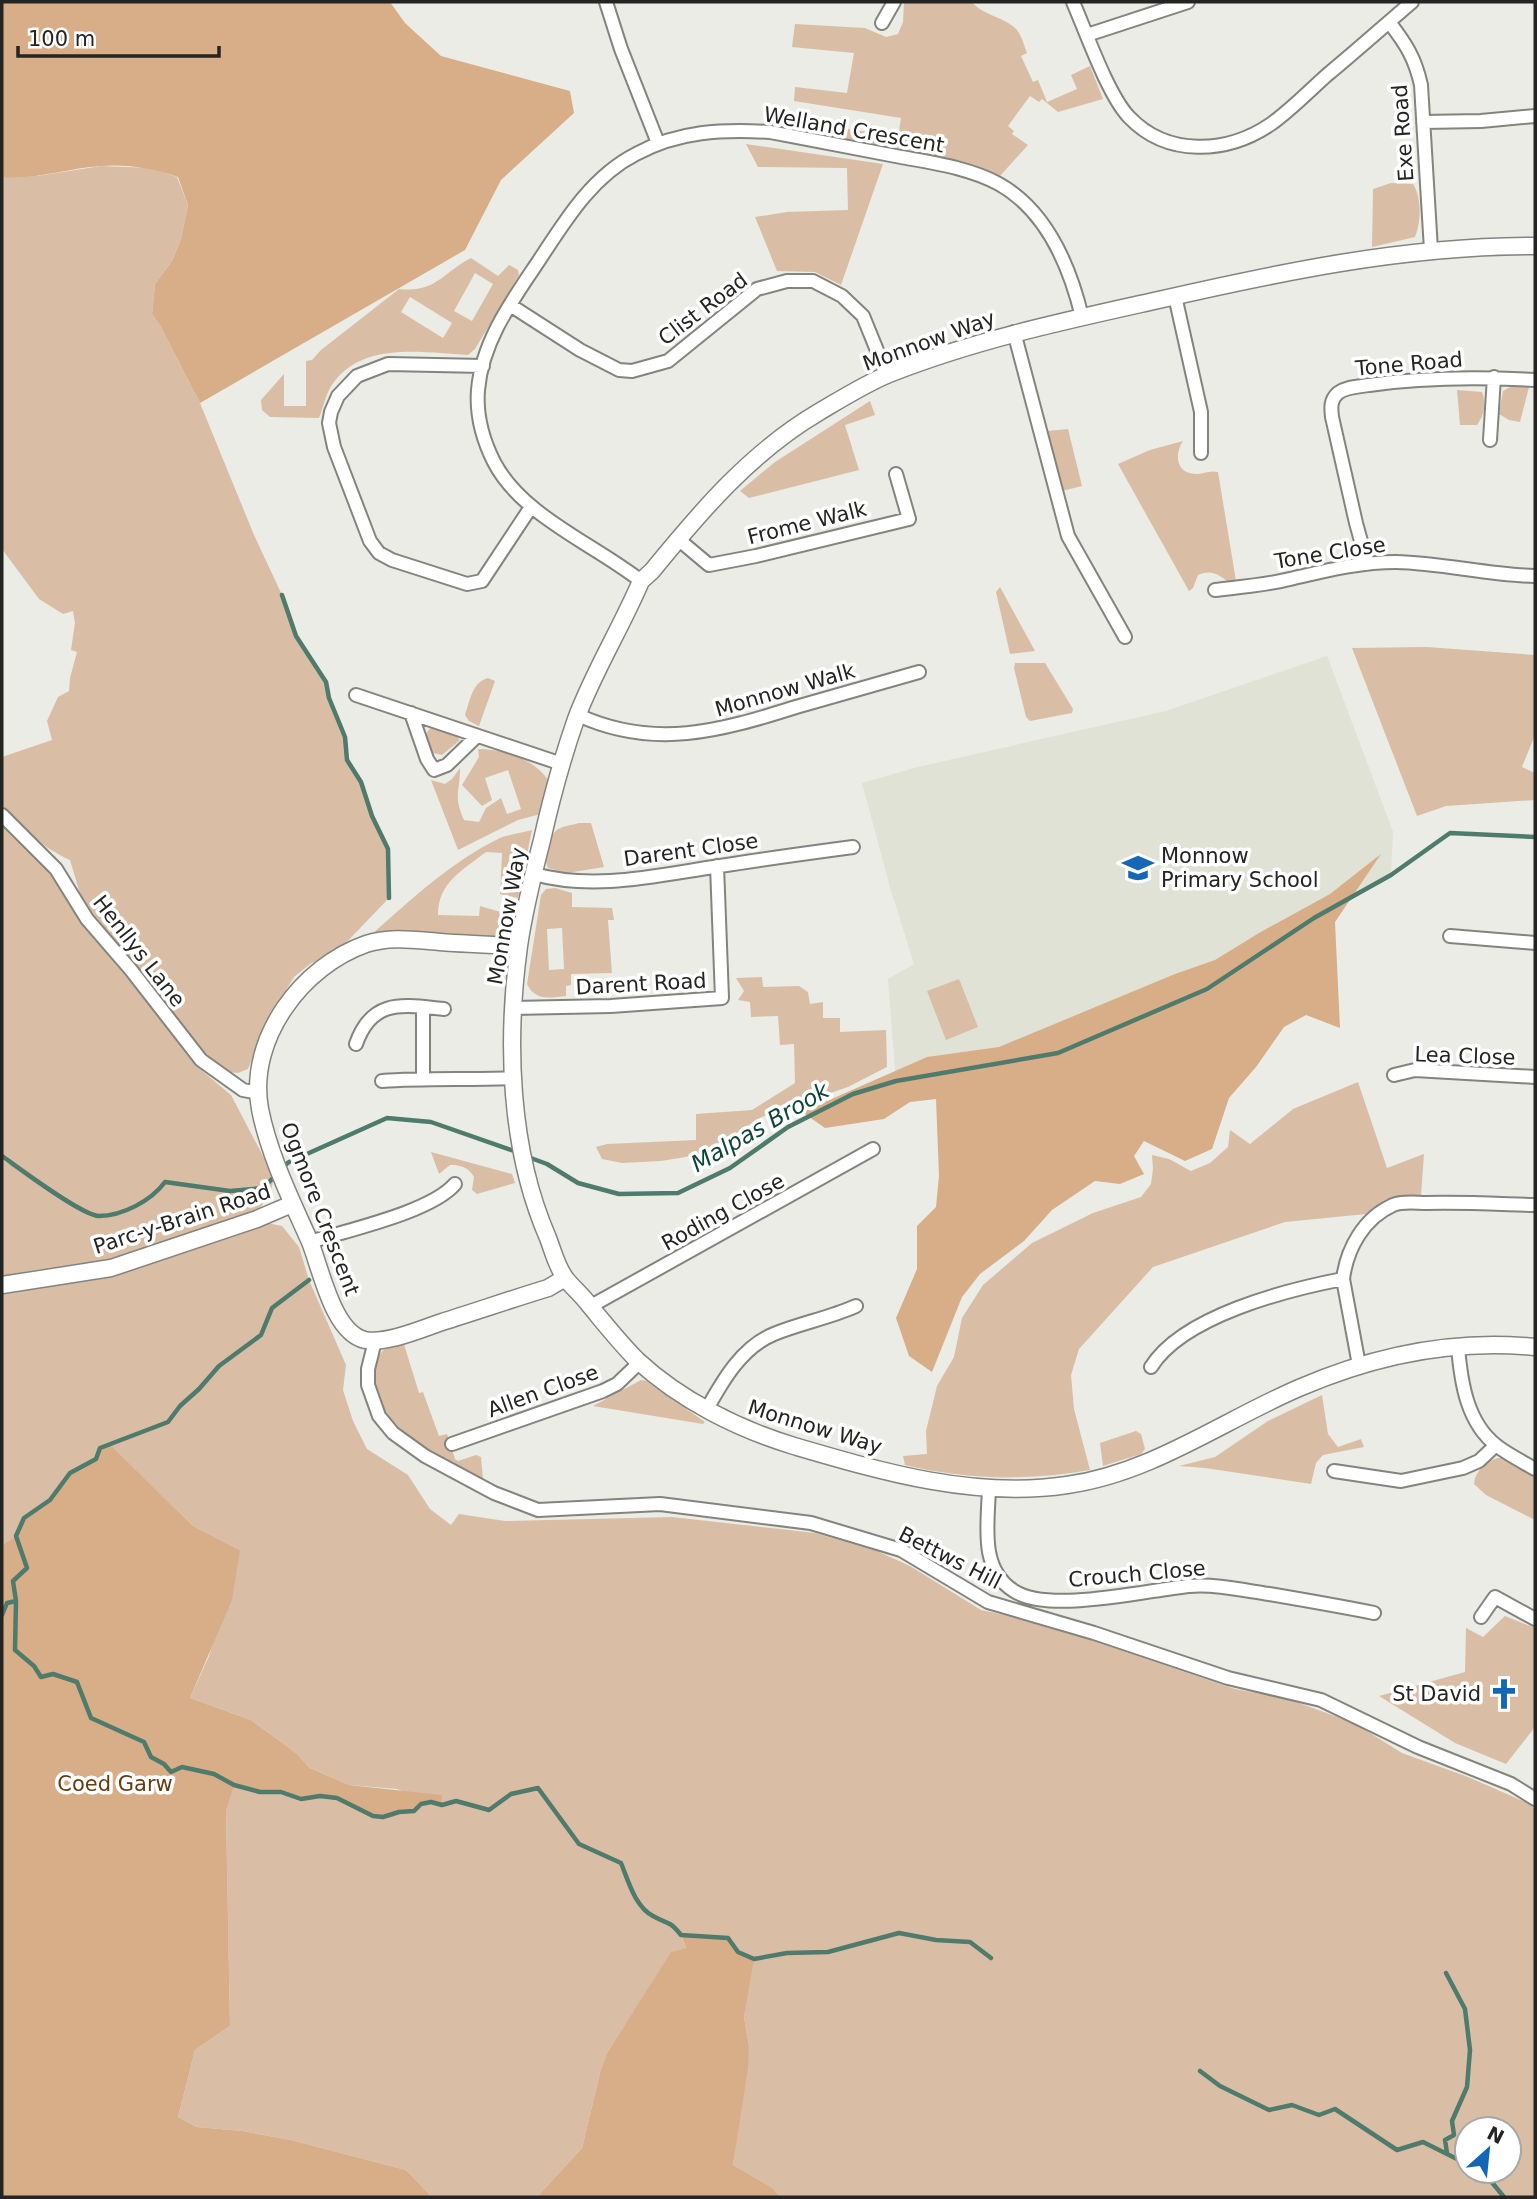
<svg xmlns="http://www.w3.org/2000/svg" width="1537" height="2199" viewBox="0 0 1537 2199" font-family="'DejaVu Sans',sans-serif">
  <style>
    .built { fill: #dfe2d4 }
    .green { fill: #d9bea5; fill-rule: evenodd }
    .forest { fill: #d8ae88 }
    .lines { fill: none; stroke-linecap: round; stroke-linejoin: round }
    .stream { stroke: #4f7b6c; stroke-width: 4.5 }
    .minor-casing { stroke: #83847e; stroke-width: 16 }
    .tertiary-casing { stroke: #83847e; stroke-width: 19 }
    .minor { stroke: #fff; stroke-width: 12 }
    .tertiary { stroke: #fff; stroke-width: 16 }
    .labels { text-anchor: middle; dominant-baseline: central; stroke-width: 7; stroke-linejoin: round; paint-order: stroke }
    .street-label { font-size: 21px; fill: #242522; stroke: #fff }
    .poi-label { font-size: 21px; fill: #242522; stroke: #fff; text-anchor: start }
    .park-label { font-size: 21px; fill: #643c0f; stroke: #fff }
    .water-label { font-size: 23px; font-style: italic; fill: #0f4537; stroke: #fff }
  </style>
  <rect width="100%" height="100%" fill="#eaece5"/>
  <path class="built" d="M1327,656l66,176 -2,43 -77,43 -107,71 -311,92 -8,-102 26,-15 -24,-77 -28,-104 56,-16 248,-56z"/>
  <path class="green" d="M904,2h68c10,13 30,14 43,26 6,5 9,17 12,25l-6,3 12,26 5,-2 9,22 30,-13 -6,-14 19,-9 13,33 -45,13 -16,-13 -3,3 -9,-6 -22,30 6,5 -2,3 16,11 -28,31 -73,-23 -142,-25 1,-9 112,18 3,-19 -107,-17 1,-14 52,6 7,-40 -62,-6 3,-23 70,4 21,9 12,-3 5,-12z
    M746,144l137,20 -42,121 -26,-13 -38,-1 -22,-54 32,-5 61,-2 -1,-42 -89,-1z
    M101,166l51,2 25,9 11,28 -7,34 -9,22 -17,23 -3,30 9,13 39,76 54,132 28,60 14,41 30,46 3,16 16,39 2,23 14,22 11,34 16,33 1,49 -48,50 -31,16 -16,13 -28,46 -18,46 -10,4 -10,-1 -14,-8 -15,-16 -27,-38 -90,-110 -12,-40c-28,-12 -47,-33 -68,-54v-49l50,-17 -5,-19 11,-24 11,-6 1,-13 7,-26 -6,-2 4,-27 -2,-12 -10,3 -24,-15 -37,-50v-372l35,-1z
    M1391,183l22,1c9,13 8,39 2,53l-43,10 1,-58z
    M471,258l27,18 11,-11 9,5 1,5 -44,74 -7,6c-44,-2 -103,-14 -134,27 -8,10 -10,24 -15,36l-49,-1 -8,-7 -1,-10 23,-26v32h22v-45l6,-1 9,-10 78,-61c37,4 43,-16 72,-31zM475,273l18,11 -21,37 -18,-10zM410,297l42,26 -9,15 -42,-26z
    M1510,387h19l-9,35 -11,-2 -10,-6 4,-23z
    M1457,390l25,2c5,12 2,23 -5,33h-17z
    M870,401l5,14 -30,10 14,45 -110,28 -9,-7 35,-29z
    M1068,429l14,57 -20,5 -15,-60z
    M1183,441c-9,13 -7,33 13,33 8,0 13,-4 22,-2l19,115c-15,-7 -20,-20 -39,-12l-5,13 -4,3 -71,-127 32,-14z
    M1000,587l35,64 -25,3 -14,-62z
    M1427,647l108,8v80l-13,32 13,6v27l-89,6 -29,10 -65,-168z
    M1015,663h30l28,46 -1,4 -42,8 -4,-4 -12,-49z
    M488,678l7,3 -16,45 -10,-5 -4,-6c5,-14 7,-33 23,-37z
    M430,728l25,7 5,5 -18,15 -9,-2 -7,-19z
    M478,749c26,0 59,11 72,34l-9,31 -23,6 -60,30 -27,-70 14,4 7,-5 8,-11c0,25 -7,27 4,52l15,2 7,-14 15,-10 6,16 14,-5 -13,-39 -23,8 7,22 -10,6 -20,-21 17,-28z
    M2,823l39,38 45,68 53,63 55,72 37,31 43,82 -4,18 -10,13 -128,50 -130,24z
    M579,823h12l13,44 -37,6 -19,-5c-5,-11 -3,-29 9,-38 5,-4 16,-5 22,-7z
    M532,830l-14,68 -18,-4 2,-41 -16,-1c-23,18 -48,30 -48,63l41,1 1,-10 34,10 -3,15 -7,7 -103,-8 -29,4c40,-35 80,-73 128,-96 10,-4 22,-5 32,-8z
    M555,888l17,5v14l40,1 2,12h-6l4,53 -41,1v11l-5,1v10c-16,2 -31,5 -39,-12l14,-89 5,-6zM562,928l2,41 -15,1 -2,-41z
    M762,977l1,10 36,-1 9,6 2,12 13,-2v16h17v14l46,-2 1,37 -39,20 -41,14h-13l-38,19 -46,33 -49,8 -39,2 -20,-4 -6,-12 11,-3 89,-4v-26l56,-4 43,-27 -1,-39 -14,1 -2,-29 -27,1 -1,-15 -12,-2 6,-9 -8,-13z
    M959,979l19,48 -32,13 -19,-49z
    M1358,1082l29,86 37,-14 -3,41 -37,5 -18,14 -81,8 -132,45 -74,82 -8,26 3,34 16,61c-62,11 -123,10 -185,-5l-2,-9 24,-2 -1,-23 11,-45 17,-29 8,-39 21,-33 49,-42 61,-30 48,-16 10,-13 2,-15 -1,-14 17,4 22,12 19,-8 18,-16 2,-17 20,14 43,-35z
    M431,1152l81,22 3,9 -38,11 -5,-4 2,-13c-6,-10 -13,-12 -24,-12l-11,9z
    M262,1222l20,4 17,21 10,33 37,85 -3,25 10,31 14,28 41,26 22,34 21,16 8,-11 46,7 167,-4 143,16 62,18 33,15 71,44 53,11 201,68 53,10 66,24 48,30 66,24 60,26 7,6v388h-755l-7,-9 -40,-23 16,-119 -5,-29 3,-25 -9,-40 -10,-14 -47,-2 5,12 -15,5 -64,100 -6,16 -19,79 -45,49h-105l-26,-27 -115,-30 -49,-9 -45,-4 -19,-10 17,-67 35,-24 -4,-215 8,-26 26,7h21l20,7 19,-3 17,2 36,18 41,-5 7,-7 10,-2 10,3 -44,-16 -48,-4 -39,-17 -14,-15 -45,-33 -61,-22 19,-42 31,-106 -47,-24 -83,-80 -14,13 -26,14 -20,27 -26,18 -8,18 -14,9v-251l102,-17 54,-16zM1467,2129h42v42h-42z
    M403,1341l16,52 4,-1 16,44 8,-2 8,25 3,2 18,-6 5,2 2,22c-37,-19 -125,-57 -109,-111 5,-16 12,-24 29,-27z
    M641,1380l5,1 59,41 -2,2 -110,-18z
    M1322,1395l6,39 10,13 23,-8 3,8 -41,8 -7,8 -5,21 -106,-16 -26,-2 36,-9 53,-36z
    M1136,1431l5,3 4,15 -4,5 -38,12 -3,-23z
    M1497,1458h7l31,17v45l-49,-25 -12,-11c1,-13 11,-21 23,-26z
    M1505,1616l30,12v99l-29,37 -51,-21 -76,-47 86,-24 1,-44 17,9z"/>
  <path class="forest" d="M2,2h388l15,21 36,33 129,35 4,22 -73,67 -36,70 -265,153 -39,-76 -9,-13 3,-30 17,-23 9,-22 7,-34 -10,-28c-25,-9 -51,-13 -77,-11 -33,2 -65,14 -99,11z
    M1381,854l-46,68 5,106 -34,-13 -22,12 -28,40 -27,31 -17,51 -27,12 -41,-20 -10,15 10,18 -24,10 -25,-3 -43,29 -28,31 -44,33 -18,23 -30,75 -23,-16 -13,-38 21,-49v-43l19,-19 3,-31 -3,-77 -26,3 -26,17 -59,9 -23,-16 125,-55 72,-10 176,-73 40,-14 44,-27 71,-39z
    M110,1445l83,81 47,24 -8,50 -42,98 61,22 45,33 14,15 39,17 93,10v10c-13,-3 -19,-3 -28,6l-15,1 -16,5 -10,-1 -36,-18 -17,-2 -19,3 -20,-7h-21l-26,-6 -8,25 4,215 -35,24 -17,67 19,10 45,4 49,9 115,30 26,27h-430v-652l14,-9 8,-18 26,-18 20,-27 26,-14 4,-11z
    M681,1935l47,3 10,14 16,7 -10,58 5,29 -1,22 -15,97 40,23 7,9h-243l45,-49 19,-79 6,-16 64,-101 15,-4z"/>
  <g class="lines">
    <path class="stream" d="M282,595l14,41 30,46 3,16 16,39 2,23 14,22 11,34 16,33 1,49
      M2,1156c17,12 79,59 97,60 23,0 52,-15 66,-34l65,9 33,-3 14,-14
      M528,1157l19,7 31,19 41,11 59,-1 52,-25 58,-41 65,-33 43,-13 162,-28 149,-64 107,-71 77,-43 59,-42 85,4
      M283,1167l6,-5 98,-44 44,4 86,30
      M16,1601l-1,49 19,16 7,11 12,-3 24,8 14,36 53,24 7,15 13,7 7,8 11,-5 32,7 20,11 26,7h21l20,7 19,-3 17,2 36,18 10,1 16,-5 15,-1 7,-7 10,-2 11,3 14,-4 33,9 22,-16 27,-6 41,56 42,19c7,17 14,44 32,53 16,9 16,4 28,19l47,3 10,14 16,7 33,-6 41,-1 71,-19 37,7 34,2 21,16
      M2,1615l5,-12 9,-2 -3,-20 14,-13 -11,-32 8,-18 26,-18 20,-27 26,-14 4,-11 68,-26 12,-16 19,-17 20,-23 42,-31 11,-27 37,-28
      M1446,1973l19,36 5,41 -3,37 -15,34 2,14 -9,5 2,13
      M1200,2071l20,15 49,24 23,-5 27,10 16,-6 62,41 26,-8 44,22
      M1479,2171l6,3 19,23"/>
    <defs>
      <path id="minor" d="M606,2l15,47 37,94
        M1073,2c13,30 35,93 56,115 38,40 98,37 142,7 20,-14 38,-33 56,-49 29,-24 57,-49 85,-73
        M1389,22c17,22 26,36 32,63l10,165
        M882,23l12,-21
        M1087,35l101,-33
        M1423,122l58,-1 54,-5
        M1175,296l26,116v41
        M510,305l70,45 39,20 13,1 36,-10 89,-72 30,-8h26l29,15 21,20 24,59
        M1014,332l54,204 57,101
        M483,366l-95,-2 -31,12 -19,20 -7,16 -2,11 5,24 36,94 9,12 13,7 75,24 15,-3 49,-74
        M1490,440l4,-63
        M678,539l31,26 47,-9 153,-37 -13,-45
        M1367,563l-11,-40 -24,-106c-1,-9 -2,-17 6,-24 10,-7 20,-6 31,-8 55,-8 110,-8 166,-5
        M641,581c-47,-37 -119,-65 -147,-119 -11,-22 -18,-47 -16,-72 4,-48 33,-88 60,-128 27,-41 53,-85 98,-108 42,-23 87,-25 134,-22 44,8 88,17 131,25 33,6 69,11 98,27 48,27 71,83 83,133
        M1215,590c25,-3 51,-5 75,-11 35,-8 69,-17 106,-17 46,1 93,13 139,14
        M356,695l206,69
        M411,713l16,46 7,11 13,-5 30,-29
        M578,715c76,35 142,16 218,-8 41,-12 82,-23 123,-35
        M2,815l54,54 31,50 44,51 70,90 42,30 16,3
        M534,874c61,17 124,1 186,-8 44,-7 88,-13 133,-19
        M1450,936l85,7
        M423,1007v71
        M513,1008l98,-2 111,-8 -5,-132
        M356,1044c16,-46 47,-39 88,-35
        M1394,1075l21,-5 120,7
        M382,1081c44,-3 87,-1 132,-3
        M310,1242c38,-12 121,-30 145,-58
        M591,1306l282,-157
        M375,1341l-7,28v16l11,31 14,17 32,23 69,37 44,17 122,-6 151,19 90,27 87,52 106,31 134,45 93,22 97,47 93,37 24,15
        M1458,1347c3,36 9,76 39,99 12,9 26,16 38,23
        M1359,1365l-16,-86c4,-31 21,-61 50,-74 9,-4 23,-2 33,-2 36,-1 73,1 109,2
        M1151,1367c32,-51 135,-77 192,-88
        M707,1409c16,-29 35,-62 67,-75 27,-11 55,-16 82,-28
        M452,1444l151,-53 14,-7 23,-22
        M1334,1471l67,10 62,-13 16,-7 17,-16
        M989,1488c-1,36 -10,81 25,103 36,23 133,-1 175,-5 27,-2 53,4 80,8 35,6 70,12 105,19
        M1481,1617l14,-20 40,22"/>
      <path id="tertiary" d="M1535,246c-131,0 -254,26 -381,55 -90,20 -179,39 -265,73 -24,10 -48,25 -70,38 -68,40 -118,99 -167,159l-11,10c-20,47 -47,90 -65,138 -14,40 -25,81 -34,121 -9,35 -18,71 -23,106 -13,95 -10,203 29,292 5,13 9,30 18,41 7,9 17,17 24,27 15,18 30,37 47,54 43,40 101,69 157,86 89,26 180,53 273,39 85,-12 155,-64 232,-97 74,-32 155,-49 236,-41
        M519,946c-26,-1 -53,-2 -79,-4 -25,-2 -50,-6 -74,2 -63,22 -119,94 -106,165 9,46 31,90 50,133 11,27 23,91 55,98 22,4 56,-11 77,-18 35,-11 70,-23 106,-34l17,-10
        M2,1285l109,-17 146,-49 35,-15"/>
    </defs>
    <use href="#minor" class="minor-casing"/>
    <use href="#tertiary" class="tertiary-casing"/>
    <use href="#minor" class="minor"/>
    <use href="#tertiary" class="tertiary"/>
  </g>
  <defs>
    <symbol id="school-bare" viewBox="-9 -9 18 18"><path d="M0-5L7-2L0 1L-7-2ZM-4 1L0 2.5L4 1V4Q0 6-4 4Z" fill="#1467b5" stroke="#fff" stroke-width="2.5" paint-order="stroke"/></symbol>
    <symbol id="church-bare" viewBox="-9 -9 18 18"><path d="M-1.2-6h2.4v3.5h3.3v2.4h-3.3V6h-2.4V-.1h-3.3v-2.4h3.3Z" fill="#1467b5" stroke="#fff" stroke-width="2.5" paint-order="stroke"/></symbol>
  </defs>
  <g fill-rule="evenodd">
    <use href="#school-bare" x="1116" y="846" width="44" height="44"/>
    <use href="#church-bare" x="1482" y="1672" width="44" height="44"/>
  </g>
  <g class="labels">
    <g class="street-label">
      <text transform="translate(854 130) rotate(10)">Welland Crescent</text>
      <text transform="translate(1403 133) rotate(-94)">Exe Road</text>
      <text transform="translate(703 309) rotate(-37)">Clist Road</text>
      <text transform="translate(929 341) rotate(-20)">Monnow Way</text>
      <text transform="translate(1409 364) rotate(-5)">Tone Road</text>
      <text transform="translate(807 523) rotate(-14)">Frome Walk</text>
      <text transform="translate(1330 553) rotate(-9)">Tone Close</text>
      <text transform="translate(785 690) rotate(-16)">Monnow Walk</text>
      <text transform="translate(691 850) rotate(-8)">Darent Close</text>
      <text transform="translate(507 916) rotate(-80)">Monnow Way</text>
      <text transform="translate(139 951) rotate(52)">Henllys Lane</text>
      <text transform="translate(641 984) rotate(-3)">Darent Road</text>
      <text transform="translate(1465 1056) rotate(2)">Lea Close</text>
      <text transform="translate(320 1209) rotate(69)">Ogmore Crescent</text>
      <text transform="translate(723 1212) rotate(-29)">Roding Close</text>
      <text transform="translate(182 1219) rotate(-18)">Parc-y-Brain Road</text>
      <text transform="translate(543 1391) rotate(-20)">Allen Close</text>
      <text transform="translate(815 1427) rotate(17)">Monnow Way</text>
      <text transform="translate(950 1558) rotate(27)">Bettws Hill</text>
      <text transform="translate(1137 1574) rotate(-5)">Crouch Close</text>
    </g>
    <g class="poi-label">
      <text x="1161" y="856">Monnow<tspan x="1161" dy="24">Primary School</tspan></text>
      <text x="1481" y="1694" text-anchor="end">St David</text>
    </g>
    <g class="park-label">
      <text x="115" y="1784">Coed Garw</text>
    </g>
    <g class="water-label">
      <text transform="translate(760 1127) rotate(-30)">Malpas Brook</text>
    </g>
  </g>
  <rect width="1537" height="2199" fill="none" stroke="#242522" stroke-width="7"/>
  <g transform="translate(1488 2150) rotate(27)"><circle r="33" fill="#ffffff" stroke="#a7a8a7" stroke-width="2"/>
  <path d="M0-5L12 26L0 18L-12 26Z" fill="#1467b5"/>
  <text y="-10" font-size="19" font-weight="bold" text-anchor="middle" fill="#242522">N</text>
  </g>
  <path d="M18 46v10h201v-10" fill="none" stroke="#242522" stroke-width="3.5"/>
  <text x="28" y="46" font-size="21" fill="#242522" stroke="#ffffff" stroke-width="5" paint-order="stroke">100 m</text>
</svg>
